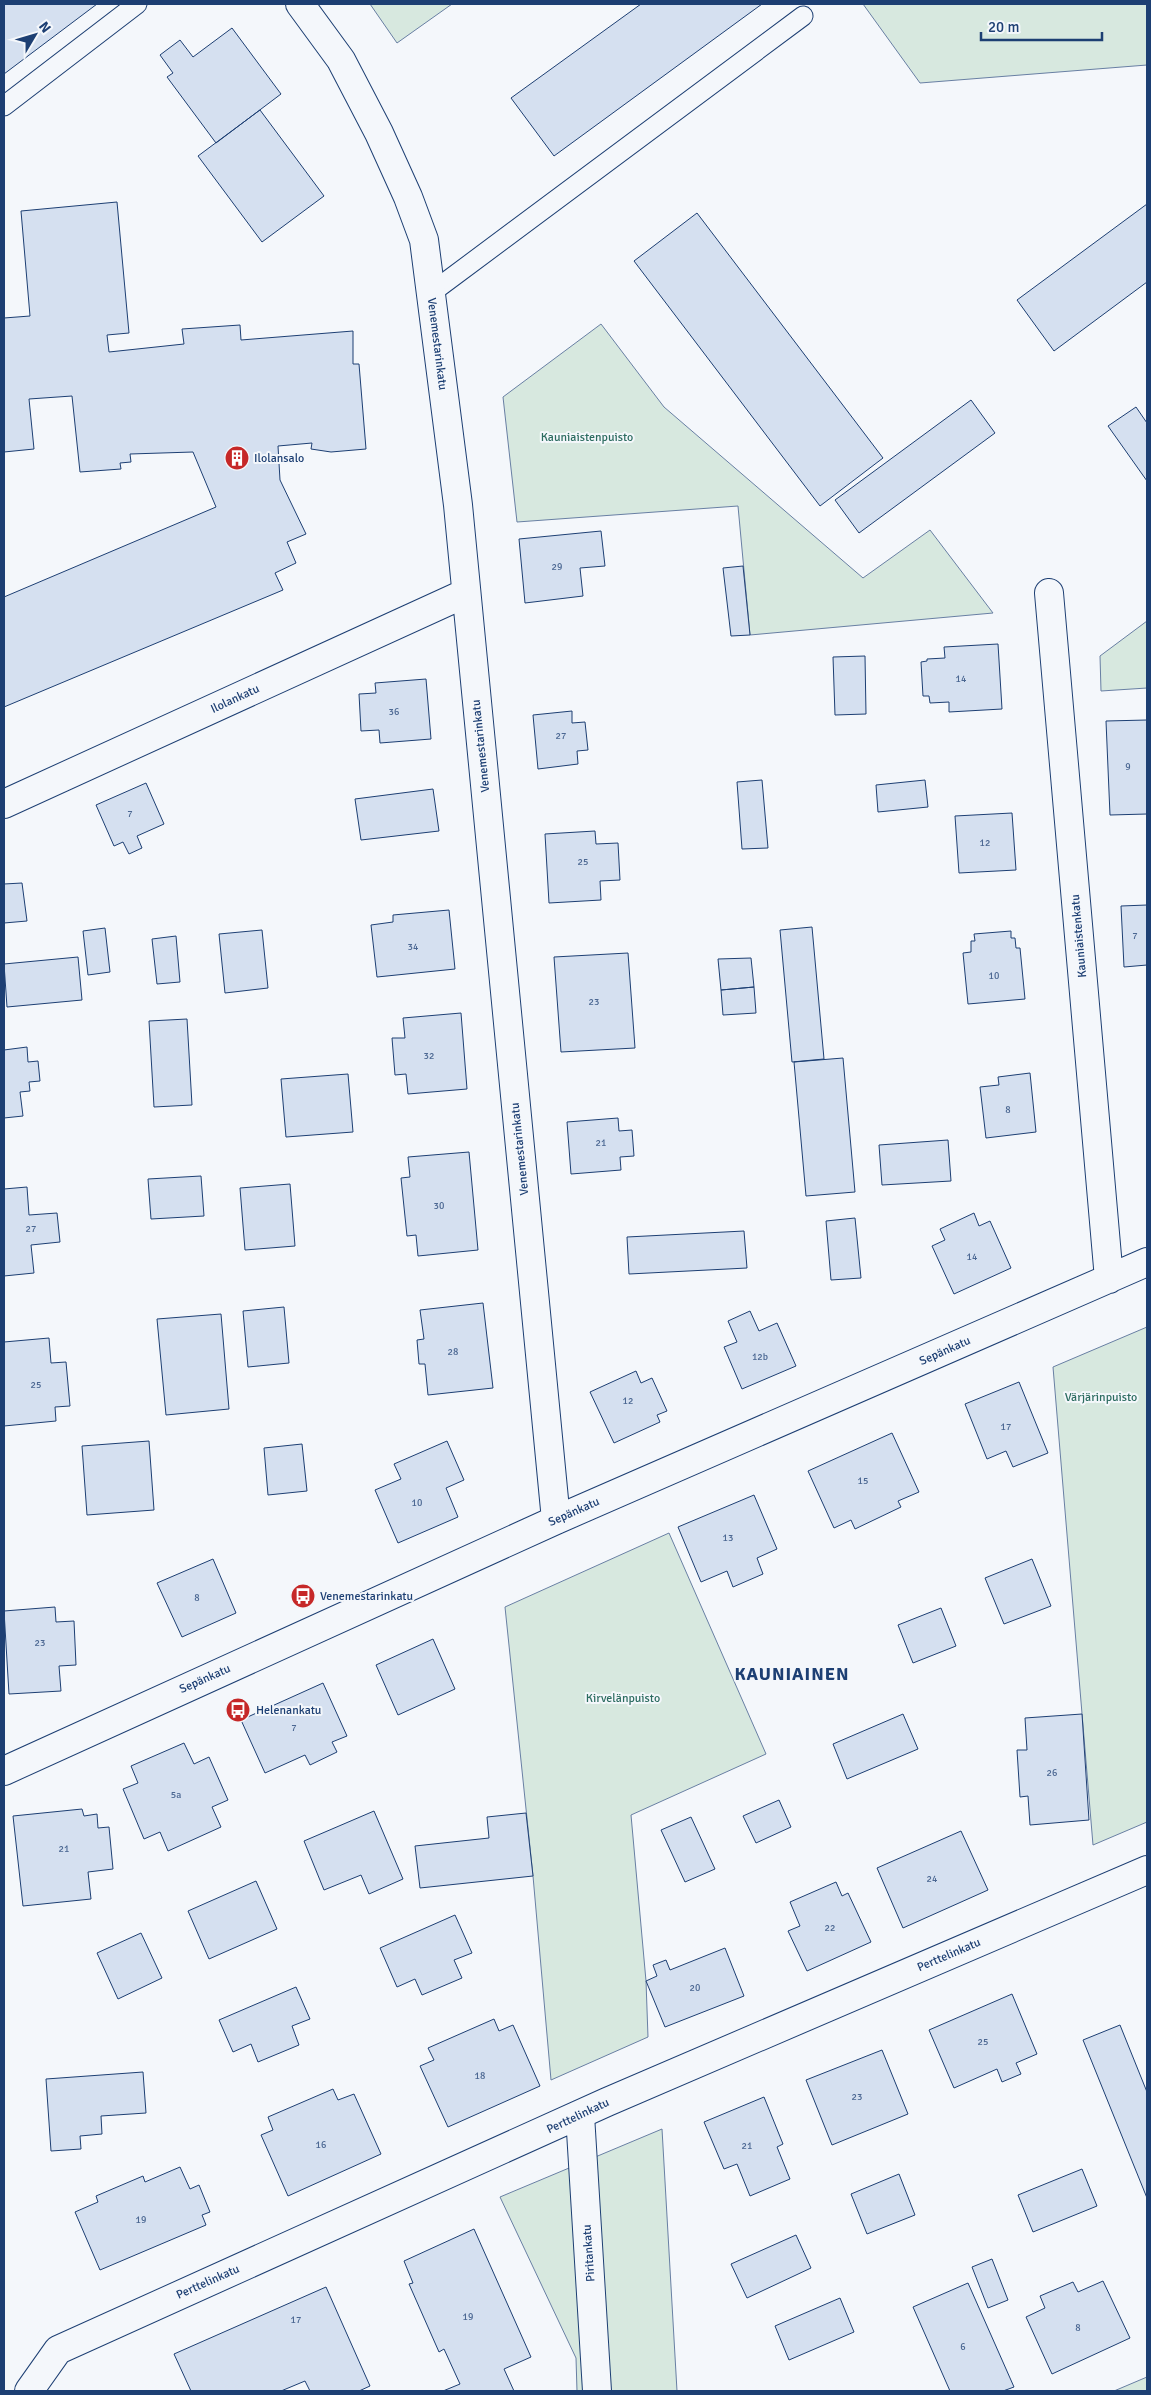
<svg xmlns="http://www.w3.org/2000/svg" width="1151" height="2395" viewBox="0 0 1151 2395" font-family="Signika,sans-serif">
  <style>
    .green { fill: #d7e8df; stroke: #687fa3 }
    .building { fill: #d5e0f0; stroke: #1d3f73 }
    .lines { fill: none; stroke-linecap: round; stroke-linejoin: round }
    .lane-casing { stroke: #1d3f73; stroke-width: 21 }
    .street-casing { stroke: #1d3f73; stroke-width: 30 }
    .lane { stroke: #f4f7fb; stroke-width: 19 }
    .street { stroke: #f4f7fb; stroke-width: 28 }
    .labels { text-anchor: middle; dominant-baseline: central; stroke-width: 4; stroke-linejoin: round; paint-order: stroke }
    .number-label { font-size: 10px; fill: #4b6792 }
    .street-label { font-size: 12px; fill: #1d3f73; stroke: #f4f7fb }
    .park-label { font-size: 12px; fill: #2c6c60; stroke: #f4f7fb }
    .poi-label { font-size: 12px; fill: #1d3f73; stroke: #f4f7fb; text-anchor: start }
    .district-label { font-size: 18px; font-weight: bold; letter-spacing: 1px; fill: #1d3f73; stroke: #f4f7fb }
  </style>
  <rect width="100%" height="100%" fill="#f4f7fb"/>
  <path class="green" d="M370,4h82l-55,39z
    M863,4h284v61l-227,18z
    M601,324l63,83 199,171 67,-48 63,83 -243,22 -12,-129 -221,16 -14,-125z
    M1147,621v67l-46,3 -1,-35z
    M1147,1327v495l-54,23 -40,-478z
    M669,1533l97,221 -135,61 15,166 2,56 -97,43 -18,-204 -28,-269z
    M662,2129l15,262h-100l-1,-33 -76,-161z
    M1147,2377v14h-33z"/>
  <path class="building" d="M4,4h93l-93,70z
    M641,4h121l-208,152 -43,-58z
    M232,28l49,66 -65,49 -49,-66 6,-4 -13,-18 20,-15 13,17z
    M260,110l64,86 -62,46 -64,-86z
    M117,202l12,131 -22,2 2,17 75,-8 -2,-15 58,-4 1,15 112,-9v33h6l7,85 -35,3 -20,-3 1,-6 -34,3 2,34 26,54 -19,8 9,21 -21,10 8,17 -279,117v-110l212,-90 -23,-55 -63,2 1,8 -11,1 1,6 -41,3 -8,-76 -43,3 5,50 -30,3v-134l26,-2 -9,-105z
    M1147,204v78l-93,69 -37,-51z
    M697,213l186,245 -63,48 -186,-245z
    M971,400l24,33 -136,100 -24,-33z
    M1136,407l11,16v58l-39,-55z
    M601,531l4,35 -25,2 3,28 -58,7 -6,-64z
    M743,566l7,69 -19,1 -8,-68z
    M998,644l4,65 -53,3v-10l-19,1 -1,-7h-6l-2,-34 6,-1v-2l18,-1 -1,-11z
    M865,656l1,58 -31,1 -2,-58z
    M426,679l5,60 -51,4 -1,-13 -18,1 -2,-37 17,-1 -1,-10z
    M572,711v12l13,-1 3,28 -11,1 1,13 -40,5 -5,-54z
    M1147,720v94l-37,1 -4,-94z
    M762,780l6,68 -26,1 -5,-67z
    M925,780l3,27 -50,5 -2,-27z
    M146,783l18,41 -27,12 5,12 -13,6 -6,-12 -9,4 -18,-41z
    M433,789l6,42 -78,9 -6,-41z
    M1012,813l4,57 -57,3 -4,-57z
    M595,831l1,13 22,-1 2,37 -20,1 1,19 -52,3 -4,-69z
    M22,883l5,38 -23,2v-39z
    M1147,905v60l-23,2 -3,-61z
    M449,910l6,59 -78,8 -6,-52 22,-3v-7z
    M812,927l12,132 -32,3 -12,-132z
    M105,928l5,44 -22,3 -5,-44z
    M262,930l6,58 -43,5 -6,-59z
    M1011,931v7h4l1,10h4l5,51 -57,5 -5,-51 8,-1v-11h4l-1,-7z
    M176,936l4,46 -23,2 -5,-45z
    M628,953l7,95 -74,4 -7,-95z
    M78,957l4,43 -75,7 -3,-43z
    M751,958l3,29 -33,3 -3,-31z
    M754,987l2,26 -33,2 -2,-25z
    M461,1013l6,76 -59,5 -2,-20 -11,1 -3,-37h13l-2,-20z
    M187,1019l5,86 -38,2 -5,-86z
    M27,1047l1,15 10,-1 2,20 -11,1 1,9 -10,1 3,24 -19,2v-68z
    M843,1058l12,134 -49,4 -12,-134z
    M1030,1073l6,59 -50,6 -6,-51 19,-2 -1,-8z
    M348,1074l5,58 -67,5 -5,-58z
    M618,1118l1,13 13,-1 2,26 -14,1 1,13 -50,4 -4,-52z
    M948,1140l3,41 -69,4 -3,-40z
    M469,1152l9,98 -60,6 -2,-21 -9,1 -6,-58 9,-1 -2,-20z
    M201,1176l3,40 -53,3 -3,-40z
    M290,1184l5,62 -50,4 -5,-62z
    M27,1187l2,28 28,-2 3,29 -29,3 3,28 -30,3v-87z
    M974,1213l5,13 11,-5 21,47 -57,26 -22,-48 13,-6 -5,-11z
    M855,1218l6,60 -30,2 -5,-59z
    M744,1231l3,37 -118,6 -2,-37z
    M483,1303l10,85 -65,7 -3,-31h-6l-2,-24 7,-1 -4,-29z
    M284,1307l5,56 -41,4 -5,-56z
    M750,1311l9,20 18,-8 19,43 -54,23 -18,-42 13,-5 -9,-21z
    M221,1314l8,95 -63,6 -9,-96z
    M49,1338l2,25 15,-1 4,44 -15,1 1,14 -52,5v-84z
    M636,1371l5,12 11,-5 15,33 -10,4 3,7 -46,21 -24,-51z
    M1019,1382l29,71 -35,14 -7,-16 -19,8 -22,-55z
    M892,1433l27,59 -21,9 3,6 -46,22 -4,-9 -17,8 -26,-57z
    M149,1441l5,69 -67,5 -5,-69z
    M447,1441l17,39 -18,8 12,29 -60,26 -23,-53 26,-11 -7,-15z
    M302,1444l5,47 -39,4 -4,-47z
    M754,1495l23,54 -20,9 6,16 -30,13 -6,-16 -26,11 -23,-55z
    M213,1559l23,54 -54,24 -25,-54z
    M1032,1559l19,47 -47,18 -19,-46z
    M55,1607l1,15 18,-1 2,44 -17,1 2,25 -52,3 -5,-83z
    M941,1608l15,38 -43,17 -15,-38z
    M433,1639l22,50 -57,26 -22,-50z
    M323,1683l24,53 -15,6 5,10 -27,13 -5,-10 -40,18 -24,-53z
    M903,1714l15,35 -71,30 -14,-35z
    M1082,1714l7,106 -59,5 -2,-29 -8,1 -3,-47h10l-2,-32z
    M184,1743l10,21 15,-7 19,43 -16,7 9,20 -53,24 -8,-19 -16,7 -21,-50 15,-6 -7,-17z
    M779,1800l12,27 -35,16 -13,-27z
    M82,1809l2,7 13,-2 1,14 11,-1 4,42 -25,3 3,27 -68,7 -10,-90z
    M374,1811l29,68 -34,15 -8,-19 -37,15 -20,-49z
    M526,1813l7,63 -113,12 -5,-42 74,-8 -2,-21z
    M691,1817l24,52 -30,13 -24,-52z
    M961,1831l27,59 -85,38 -26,-60z
    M256,1881l21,48 -68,30 -21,-48z
    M836,1882l6,14 6,-3 23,49 -64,29 -19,-40 12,-5 -10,-24z
    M455,1915l17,38 -18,7 8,18 -40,17 -7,-16 -18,8 -17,-39z
    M141,1933l21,45 -44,21 -21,-46z
    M725,1948l19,48 -79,31 -19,-46 11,-5 -4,-11 13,-5 4,10z
    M296,1987l14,32 -18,7 7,19 -41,17 -7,-18 -18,8 -14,-32z
    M1012,1994l25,60 -21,9 5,11 -19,8 -5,-13 -43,19 -25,-58z
    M494,2019l5,12 14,-6 27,61 -92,41 -28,-61 14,-6 -6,-12z
    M1120,2025l27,67v106l-64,-158z
    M882,2050l26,64 -76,31 -26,-65z
    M143,2072l3,41 -45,3 1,18 -22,2 1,13 -30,2 -5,-72z
    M333,2089l5,11 16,-6 27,60 -93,42 -27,-61 12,-5 -5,-13z
    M764,2097l19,47 -6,3 13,32 -40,17 -13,-32 -13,5 -20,-47z
    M180,2167l10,22 9,-4 11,27 -8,3 4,10 -106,45 -25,-58 23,-10 -2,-6 47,-20 2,6z
    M1082,2169l15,37 -64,26 -15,-37z
    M899,2174l16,41 -48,19 -16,-40z
    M474,2229l57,128 -27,12 10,22h-71l17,-7 -16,-35 -5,3 -30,-68 4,-1 -9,-22z
    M796,2235l15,33 -64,30 -16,-34z
    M992,2259l16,41 -20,8 -16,-41z
    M1103,2281l27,57 -78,36 -26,-57 19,-9 -5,-12 33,-14 5,10z
    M968,2283l46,104 -11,4h-53l-37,-84z
    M326,2287l44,99 -11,5h-49l-5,-10 -24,10h-90l-17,-37z
    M840,2298l14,34 -65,28 -14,-34z"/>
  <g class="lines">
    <defs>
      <path id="lane" d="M4,106l133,-102
        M431,293l372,-277"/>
      <path id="street" d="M300,4l41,56 38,73 29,64 16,43 34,265 98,1015
        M1049,593l60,686
        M4,804l462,-211
        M4,1771l552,-251 591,-258
        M580,2115l17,276
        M29,2391l29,-41 549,-248 540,-232"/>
    </defs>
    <use href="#lane" class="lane-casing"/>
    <use href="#street" class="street-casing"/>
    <use href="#lane" class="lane"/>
    <use href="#street" class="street"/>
  </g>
  <defs>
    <symbol id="building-disc" viewBox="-11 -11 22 22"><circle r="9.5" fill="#c62828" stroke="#f4f7fb"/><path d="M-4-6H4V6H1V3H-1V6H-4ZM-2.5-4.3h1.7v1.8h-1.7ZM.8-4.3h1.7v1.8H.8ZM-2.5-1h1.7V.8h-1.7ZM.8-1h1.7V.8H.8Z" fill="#fff"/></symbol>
    <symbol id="bus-disc" viewBox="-11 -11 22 22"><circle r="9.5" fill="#c62828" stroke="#f4f7fb"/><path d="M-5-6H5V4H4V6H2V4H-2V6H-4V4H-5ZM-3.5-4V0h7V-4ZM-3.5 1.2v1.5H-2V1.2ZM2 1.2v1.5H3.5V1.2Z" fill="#fff"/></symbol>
  </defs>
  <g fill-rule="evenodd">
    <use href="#building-disc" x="223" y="444" width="28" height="28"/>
    <use href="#bus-disc" x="289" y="1582" width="28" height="28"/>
    <use href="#bus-disc" x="224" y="1696" width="28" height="28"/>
  </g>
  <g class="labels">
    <g class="number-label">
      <text x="557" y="567">29</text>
      <text x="961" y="679">14</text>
      <text x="394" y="712">36</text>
      <text x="561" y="736">27</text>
      <text x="1128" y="767">9</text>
      <text x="130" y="814">7</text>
      <text x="985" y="843">12</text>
      <text x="583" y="862">25</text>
      <text x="1135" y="936">7</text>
      <text x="413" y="947">34</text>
      <text x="994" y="976">10</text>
      <text x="594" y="1002">23</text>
      <text x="429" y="1056">32</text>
      <text x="1008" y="1110">8</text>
      <text x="601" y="1143">21</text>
      <text x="439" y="1206">30</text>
      <text x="31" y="1229">27</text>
      <text x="972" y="1257">14</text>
      <text x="453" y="1352">28</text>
      <text x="760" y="1357">12b</text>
      <text x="36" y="1385">25</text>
      <text x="628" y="1401">12</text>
      <text x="1006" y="1427">17</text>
      <text x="863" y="1481">15</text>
      <text x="417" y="1503">10</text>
      <text x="728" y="1538">13</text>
      <text x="197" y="1598">8</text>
      <text x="40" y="1643">23</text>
      <text x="294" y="1728">7</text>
      <text x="1052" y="1773">26</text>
      <text x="176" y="1795">5a</text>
      <text x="64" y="1849">21</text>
      <text x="932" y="1879">24</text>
      <text x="830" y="1928">22</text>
      <text x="695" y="1988">20</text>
      <text x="983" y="2042">25</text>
      <text x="480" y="2076">18</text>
      <text x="857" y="2097">23</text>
      <text x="321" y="2145">16</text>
      <text x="747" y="2146">21</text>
      <text x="141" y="2220">19</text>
      <text x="468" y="2317">19</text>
      <text x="296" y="2320">17</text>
      <text x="1078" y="2328">8</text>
      <text x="963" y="2347">6</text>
    </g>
    <g class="street-label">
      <text transform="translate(437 344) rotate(83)">Venemestarinkatu</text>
      <text transform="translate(235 699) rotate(-25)">Ilolankatu</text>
      <text transform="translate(481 746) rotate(-96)">Venemestarinkatu</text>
      <text transform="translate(1079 936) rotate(-95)">Kauniaistenkatu</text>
      <text transform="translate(520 1149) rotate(-96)">Venemestarinkatu</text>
      <text transform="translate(945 1351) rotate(-24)">Sepänkatu</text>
      <text transform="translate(574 1512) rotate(-24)">Sepänkatu</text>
      <text transform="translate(205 1679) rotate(-24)">Sepänkatu</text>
      <text transform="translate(949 1955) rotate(-23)">Perttelinkatu</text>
      <text transform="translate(578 2116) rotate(-25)">Perttelinkatu</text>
      <text transform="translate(589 2253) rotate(-94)">Piritankatu</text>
      <text transform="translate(208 2282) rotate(-24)">Perttelinkatu</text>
    </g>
    <g class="park-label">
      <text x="587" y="437">Kauniaistenpuisto</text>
      <text x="1101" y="1397">Värjärinpuisto</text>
      <text x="623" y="1698">Kirvelänpuisto</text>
    </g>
    <g class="poi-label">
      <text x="254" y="458">Ilolansalo</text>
      <text x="320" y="1596">Venemestarinkatu</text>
      <text x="256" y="1710">Helenankatu</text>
    </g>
    <g class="district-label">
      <text x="792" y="1674">KAUNIAINEN</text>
    </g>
  </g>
  <rect width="1151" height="2395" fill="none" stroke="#1d3f73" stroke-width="10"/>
  <g transform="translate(35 35) rotate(52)" stroke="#f4f7fb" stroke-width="4" paint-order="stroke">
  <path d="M0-4L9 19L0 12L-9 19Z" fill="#1d3f73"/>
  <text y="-8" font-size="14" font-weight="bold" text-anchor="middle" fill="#1d3f73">N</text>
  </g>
  <path d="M981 32v8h121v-8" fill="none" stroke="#1d3f73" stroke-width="2.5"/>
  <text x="988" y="32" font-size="15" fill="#1d3f73" stroke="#f4f7fb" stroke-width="4" paint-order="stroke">20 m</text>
</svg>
